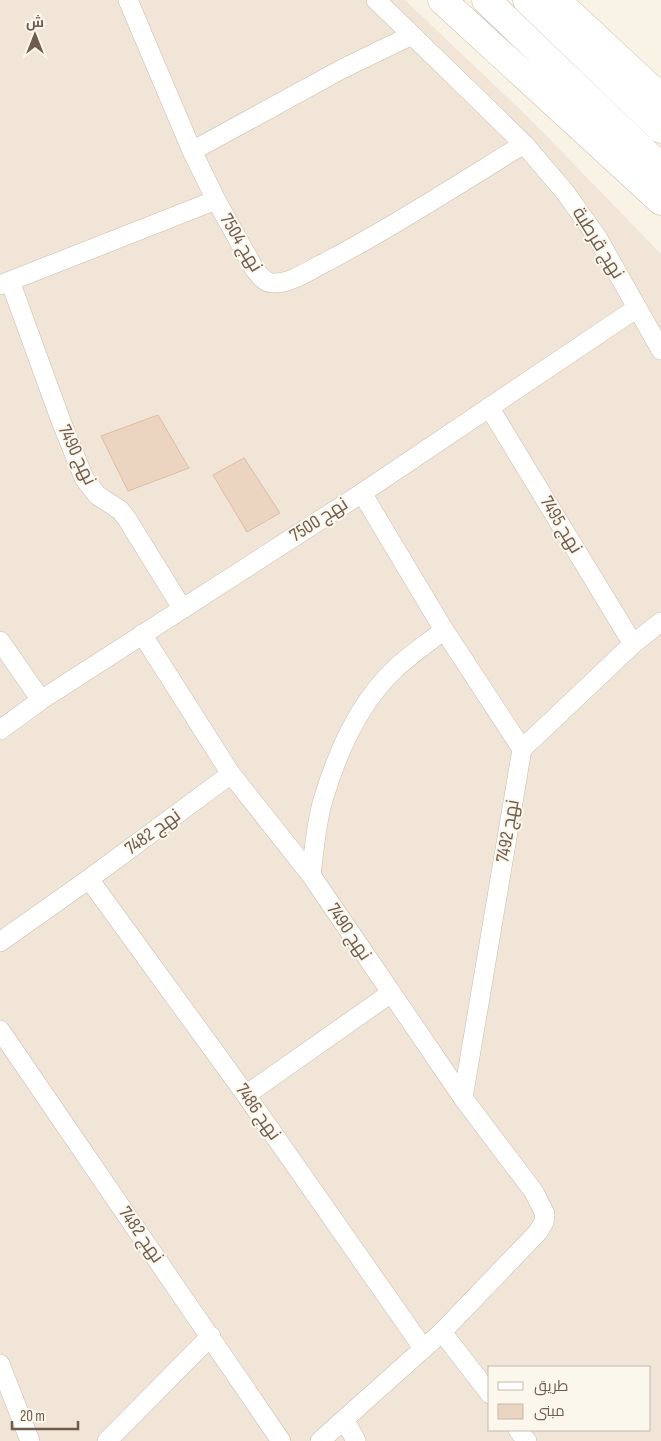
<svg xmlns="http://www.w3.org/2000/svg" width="661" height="1441" viewBox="0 0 661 1441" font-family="'Sofia Sans Condensed',Cairo,sans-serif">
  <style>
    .residential { fill: #f0e5d6; fill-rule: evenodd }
    .building { fill: #ebd5c1; stroke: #dbbda4 }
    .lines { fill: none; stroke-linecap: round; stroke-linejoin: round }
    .street-casing { stroke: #c9bcae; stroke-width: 20 }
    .secondary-casing { stroke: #ccbcac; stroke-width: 29 }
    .street { stroke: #fff; stroke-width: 19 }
    .secondary { stroke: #fff; stroke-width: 28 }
    .labels { text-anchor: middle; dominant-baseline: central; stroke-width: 4; stroke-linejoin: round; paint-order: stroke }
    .street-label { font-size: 19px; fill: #6f5c4e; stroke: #fcf7ec }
  </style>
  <rect width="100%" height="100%" fill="#f9f3e6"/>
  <path class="residential" d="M0,0h405l126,120 130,134v1187h-661zM490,1367h160v63h-160z"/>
  <path class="building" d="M158,415l31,53 -61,23 -27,-55z
    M244,458l36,55 -33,19 -34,-57z"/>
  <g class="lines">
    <defs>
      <path id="street" d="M128,0l64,151 24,49
        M376,0l148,144 41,48 32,45 64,113
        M192,151l150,-82 70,-34
        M10,281l51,140 23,57 13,17 23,15 7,9 55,89
        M0,285l216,-85 39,70c5,6 10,13 18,13 18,1 38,-14 53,-21 68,-36 133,-78 198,-118
        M489,407l144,237
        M362,493l82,137 78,119
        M142,634l89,140 80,101 152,223 71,94 11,22 -1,8 -6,10 -96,100 -122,109
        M0,641l41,59
        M0,730l41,-30 321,-207 275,-185
        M311,875c3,-24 5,-51 12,-75 14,-47 36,-98 73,-132 15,-14 32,-25 48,-38
        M89,879l157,216 177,253
        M0,942l89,-63 142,-105
        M0,1030l281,411
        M246,1095l145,-102
        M463,1098l59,-349 111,-105 28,-22
        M442,1332l48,62
        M0,1364l30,77
        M345,1420l11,21
        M518,1430l9,11
        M107,1441l104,-105"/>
      <path id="secondary" d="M442,0l219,201
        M486,0l175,168
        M527,0l134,129
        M556,0l105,98"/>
    </defs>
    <use href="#street" class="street-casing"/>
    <use href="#secondary" class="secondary-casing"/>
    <use href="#street" class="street"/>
    <use href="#secondary" class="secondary"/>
  </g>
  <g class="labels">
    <g class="street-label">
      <text transform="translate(241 243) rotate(59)">نهج 7504</text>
      <text transform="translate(598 243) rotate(58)">نهج قرطبة</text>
      <text transform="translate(77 455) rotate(64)">نهج 7490</text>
      <text transform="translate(319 520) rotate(-33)">نهج 7500</text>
      <text transform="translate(561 525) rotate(59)">نهج 7495</text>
      <text transform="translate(508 831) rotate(-80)">نهج 7492</text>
      <text transform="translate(153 832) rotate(-36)">نهج 7482</text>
      <text transform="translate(349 932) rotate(56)">نهج 7490</text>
      <text transform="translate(258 1112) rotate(55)">نهج 7486</text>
      <text transform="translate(141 1235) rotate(55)">نهج 7482</text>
    </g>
  </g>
  <rect x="488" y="1366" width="162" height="65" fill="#fcf7ec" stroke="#c4b9ad"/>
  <rect x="498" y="1382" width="25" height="8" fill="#ffffff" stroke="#c4b9ad"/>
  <text x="534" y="1391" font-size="15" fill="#6f5c4e">طريق</text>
  <rect x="498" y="1404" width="25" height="15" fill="#ebd5c1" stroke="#c4b9ad"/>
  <text x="534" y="1416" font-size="15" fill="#6f5c4e">مبنى</text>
  <g transform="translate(35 35)" stroke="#fcf7ec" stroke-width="4" paint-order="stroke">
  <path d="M0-4L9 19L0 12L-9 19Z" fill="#6f5c4e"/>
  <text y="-8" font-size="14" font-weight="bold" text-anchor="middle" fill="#6f5c4e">ش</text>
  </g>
  <path d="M12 1421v8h66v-8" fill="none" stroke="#6f5c4e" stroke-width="2.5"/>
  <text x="20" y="1421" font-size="15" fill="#6f5c4e" stroke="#fcf7ec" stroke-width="4" paint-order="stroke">20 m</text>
</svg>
